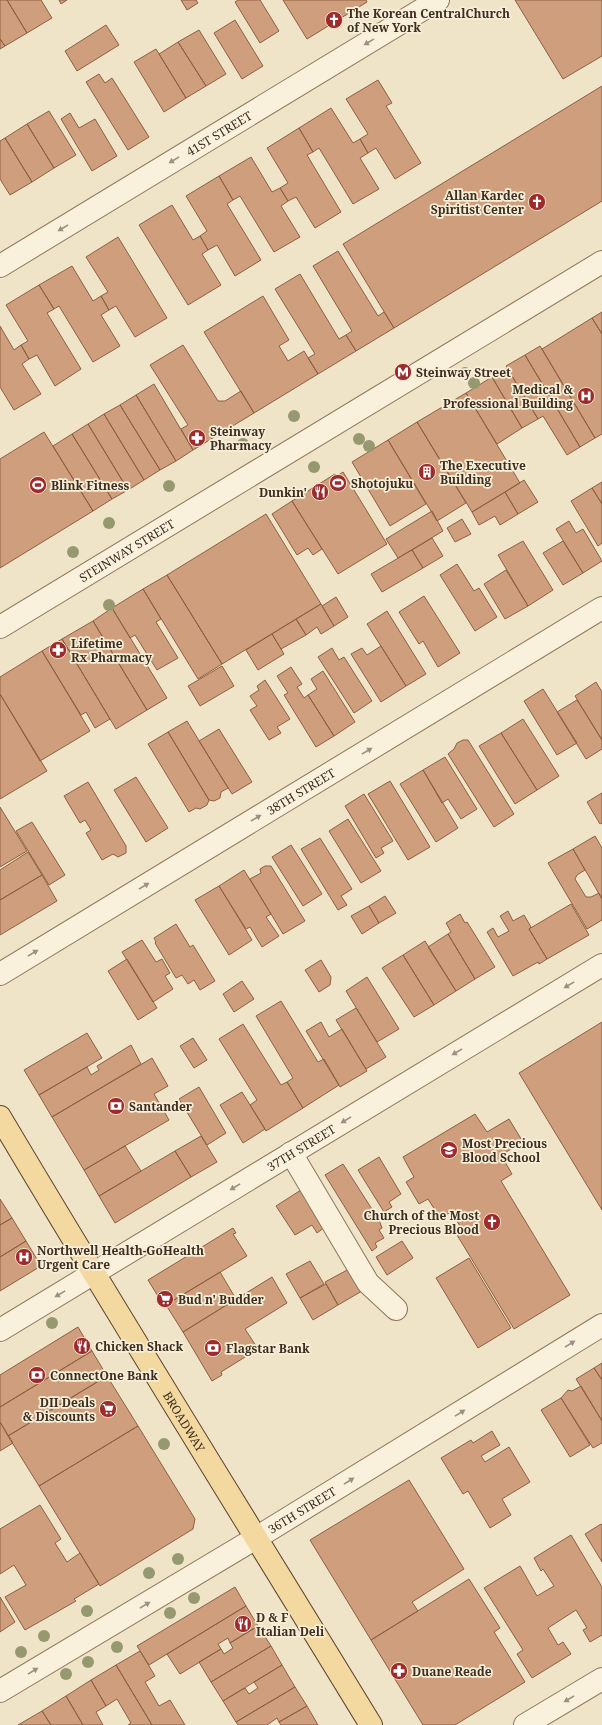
<svg xmlns="http://www.w3.org/2000/svg" width="602" height="1725" viewBox="0 0 602 1725" font-family="'Noto Serif',serif">
  <style>
    .building { fill: #cf9f7d; stroke: #8d5f41 }
    .lines { fill: none; stroke-linecap: round; stroke-linejoin: round }
    .minor-casing { stroke: #8d765c; stroke-width: 24 }
    .major-casing { stroke: #5b4430; stroke-width: 24 }
    .minor { stroke: #faf1dc; stroke-width: 22 }
    .major { stroke: #f3d9a0; stroke-width: 22 }
    .tree { fill: #96986f }
    .oneway { fill: #9c907e }
    .labels { text-anchor: middle; dominant-baseline: central; stroke-width: 3.5; stroke-linejoin: round; paint-order: stroke }
    .poi-label { font-size: 12px; font-weight: bold; fill: #3d2e20; stroke: #f7eed8; text-anchor: start }
    .street-label { font-size: 12px; fill: #3d2e20; stroke: #f7eed8 }
  </style>
  <rect width="100%" height="100%" fill="#f0e4c8"/>
  <path class="building" d="M0,0h7l20,33 -22,13 -5,-7z
    M7,0h34l11,18 -25,15z
    M59,0h8l-6,4z
    M181,0h15l2,3 -11,7z
    M238,0h22l19,31 -19,12 -25,-41z
    M283,0h83l1,2 -60,37z
    M515,0h87v56l-39,23z
    M235,20l28,46 -21,13 -28,-46z
    M106,25l13,20 -42,26 -12,-20z
    M199,30l27,44 -20,12 -28,-44z
    M0,39l5,7 -5,3z
    M178,42l28,44 -20,12 -27,-44z
    M156,49l30,49 -22,14 -30,-50z
    M99,74l6,9 7,-5 37,59 -21,13 -42,-68z
    M378,80l14,23 -6,3 35,57 -26,16 -19,-31 -8,5 -8,-14 8,-5 -22,-35z
    M602,86v115l-208,127 -51,-84z
    M331,108l22,35 7,-4 8,14 -8,5 19,31 -26,15 -34,-56 -6,4 -14,-24z
    M49,111l27,44 -22,13 -27,-44z
    M70,113l9,15 16,-9 22,37 -25,15 -31,-52z
    M27,124l27,44 -22,14 -27,-44z
    M299,128l14,24 -6,3 34,57 -26,16 -19,-31 -8,4 -8,-13 8,-5 -21,-35z
    M5,138l27,44 -22,13 -10,-16v-38z
    M251,157l21,35 8,-4 8,13 -7,5 19,31 -26,15 -34,-56 -7,4 -14,-24z
    M219,176l14,24 -6,4 34,56 -26,16 -18,-31 -9,5 -8,-14 7,-5 -21,-35z
    M172,205l21,35 7,-4 8,14 -6,4 19,31 -33,20 -49,-80z
    M118,237l49,81 -32,19 -19,-31 -7,4 -8,-14 7,-4 -22,-35z
    M338,251l40,65 6,-4 10,16 -38,23 -10,-16 6,-4 -39,-65z
    M72,266l21,35 8,-5 8,14 -8,5 19,31 -27,16 -34,-56 -5,3 -15,-24z
    M300,274l39,65 7,-4 10,16 -38,23 -10,-16 7,-4 -40,-65z
    M39,285l15,24 -7,4 34,56 -26,17 -18,-31 -8,4 -8,-14 7,-4 -22,-36z
    M263,296l26,44 -10,6 9,15 16,-10 14,23 -64,39 -50,-81z
    M602,312v22l-10,-16z
    M592,318l10,16v100l-7,4 -53,-89z
    M0,326l14,24 7,-5 8,14 -7,5 19,30 -27,16 -14,-23z
    M183,345l35,56h7l16,-10 13,22 -61,37 -12,-21 7,-4 -38,-60z
    M540,346l55,92 -15,9 -55,-92z
    M525,355l55,92 -13,8 -24,-39 -5,3 -32,-53z
    M507,368l31,51 -16,9 -30,-51z
    M492,377l30,51 -25,16 -31,-51z
    M154,384l39,66 -17,11 -40,-66z
    M466,393l54,90 -48,29 -55,-90z
    M136,395l40,66 -16,9 -40,-65z
    M120,405l40,65 -16,10 -40,-66z
    M104,414l40,66 -16,10 -40,-66z
    M417,422l49,81 -29,18 -49,-81z
    M88,424l40,66 -16,9 -40,-65z
    M44,432l49,79 -93,57v-109z
    M72,434l40,65 -19,12 -40,-65z
    M388,440l38,64 -36,22 -38,-64z
    M343,472l44,72 -49,30 -46,-73 43,-27 2,2z
    M524,480l14,22 -20,12 -13,-22z
    M602,482v22l-10,-16z
    M592,488l10,16v39l-4,3 -27,-45z
    M505,492l13,22 -18,11 -5,-9 -16,9 -7,-13z
    M292,501l30,48 -9,6 -5,-7 -11,7 -25,-41z
    M432,511l11,20 -45,27 -12,-19z
    M266,514l55,90 -99,60 -55,-89z
    M462,519l9,15 -16,8 -8,-14z
    M569,521l7,12 7,-4 19,32 -19,12 -27,-44z
    M432,538l11,18 -20,12 -11,-18z
    M523,541l30,49 -25,16 -30,-51z
    M563,541l20,32 -20,12 -20,-32z
    M412,550l11,18 -41,24 -11,-18z
    M457,564l17,27 5,-3 18,29 -22,14 -35,-56z
    M506,570l22,36 -23,13 -21,-35z
    M167,575l55,89 -24,15 -55,-90z
    M143,589l18,30 -5,3 22,36 -21,12 -22,-35 -5,3 -18,-30z
    M424,596l36,57 -22,14 -15,-26 -4,3 -20,-32z
    M336,597l12,20 -14,9 -12,-20z
    M321,604l13,22 -13,8 -4,-7 -11,8 -10,-16z
    M112,608l55,90 -20,12 -54,-89z
    M387,611l39,63 -20,12 -39,-62z
    M296,619l10,16 -25,14 -9,-15z
    M93,621l54,89 -31,19 -54,-90z
    M272,634l12,20 -26,16 -12,-20z
    M62,639l48,80 -15,9 -9,-16 -5,3 -39,-64z
    M381,646l25,40 -25,16 -30,-48 11,-6 5,7z
    M332,648l7,12 5,-3 28,44 -18,12 -36,-56z
    M42,651l48,80 -50,30 -40,-67v-17z
    M222,666l12,20 -34,20 -12,-20z
    M291,667l11,17 -5,3 7,11 4,-3 26,41 -18,11 -32,-52 4,-2 -11,-17z
    M323,671l32,51 -21,14 -26,-41 9,-6 -6,-10z
    M265,680l25,39 -13,8 4,6 -12,7 -19,-30 7,-4 -7,-10 9,-6 -2,-4z
    M596,682l6,10v48l-27,-44z
    M543,689l34,54 -20,12 -33,-54z
    M0,694l47,77 -47,28z
    M577,700l25,40v9l-16,10 -29,-47z
    M523,719l36,57 -22,14 -36,-57z
    M187,721l41,67 -7,4 -1,6 -6,3 -5,-1 -41,-68z
    M219,729l33,53 -20,12 -33,-53z
    M168,732l41,68 -2,5 -7,4 -4,-1 -7,4 -41,-68z
    M501,733l36,57 -22,14 -36,-58z
    M463,740h5l46,74 -20,13 -46,-73 6,-5 3,-6z
    M445,757l32,52 -16,10 -13,-20 -6,4 -19,-33z
    M423,770l35,58 -22,14 -36,-58z
    M136,777l32,51 -22,14 -32,-52z
    M390,781l40,66 -22,13 -40,-66z
    M88,782l38,64v7l-8,4 -5,-3 -11,6 -16,-27 5,-3 -6,-10 -5,3 -16,-27z
    M602,793v30l-2,1 -13,-22z
    M364,794l29,47 -12,7 3,5 -8,5 -31,-52z
    M0,807l27,44 -27,16z
    M348,819l33,52 -20,12 -32,-52z
    M32,822l33,53 -16,10 -33,-54z
    M595,836l7,12v51l-29,-50z
    M320,838l32,51 -11,7 6,9 -9,5 -37,-61z
    M291,845l31,49 -19,12 -31,-49z
    M573,849l12,21 -8,5 -2,4 11,18h5l8,-4 3,6v21l-15,9 -39,-66z
    M28,852l14,23 -42,25v-30z
    M265,866h6l34,55 -22,13 -33,-55 11,-6 -1,-4z
    M244,870l27,44 -5,3 13,19 -17,11 -12,-20 -4,2 -27,-43z
    M42,875l15,26 -57,34v-35z
    M219,886l33,54 -23,15 -34,-55z
    M385,896l11,17 -17,10 -10,-17z
    M571,904l18,31 -42,24 -18,-30z
    M369,906l10,17 -17,11 -11,-18z
    M508,911l5,10 11,-6 7,12 -2,2 18,30 -8,5 -1,-2 -25,14 -26,-44 6,-4 5,9 11,-6 -9,-15z
    M460,914l5,9 2,-1 28,45 -20,12 -27,-45 3,-2 -5,-9z
    M176,924l14,23 3,-2 22,36 -15,9 -6,-10 -6,4 -6,-9 -6,3 -21,-35 1,-1 -2,-4z
    M448,934l27,45 -19,12 -28,-44z
    M142,940l14,22 6,-3 8,14 -5,3 8,13 -20,13 -31,-50z
    M425,941l31,50 -22,14 -31,-50z
    M403,955l31,50 -20,12 -32,-49z
    M127,959l30,49 -19,12 -30,-49z
    M321,960l10,17 -1,8 -11,7 -14,-22z
    M367,977l32,52 -22,13 -31,-51z
    M242,981l12,18 -20,13 -11,-18z
    M281,1001l37,61 6,-3 15,26 -36,23 -16,-26 6,-4 -37,-62z
    M356,1008l30,49 -20,12 -30,-49z
    M321,1022l8,15 13,-8 25,42 -27,16 -34,-56z
    M602,1022v188l-83,-137z
    M243,1024l38,61 6,-3 16,26 -37,23 -16,-26 7,-5 -38,-61z
    M87,1033l15,25 -63,37 -15,-25z
    M193,1038l14,22 -13,8 -14,-22z
    M131,1045l10,19 -89,53 -13,-22 48,-28 4,8 8,-5 -2,-4z
    M152,1058l16,28 -14,8 15,26 -85,50 -32,-53z
    M199,1087l27,46 -19,12 -28,-46z
    M242,1092l23,37 -22,14 -23,-38z
    M475,1114l12,18 22,-13 14,23 -22,13 11,19 -11,7 69,114 -56,34 -60,-99 6,-4 -9,-14 -11,6 -12,-19 -9,5 -13,-22 8,-5 -11,-20z
    M201,1136l16,26 -26,15 -16,-26z
    M125,1146l16,25 -42,25 -15,-26z
    M175,1151l16,26 -76,46 -16,-27z
    M379,1157l22,37 -12,8 3,5 -8,5 -26,-42z
    M343,1164l36,56 3,8 -3,2 5,8 -9,5 2,4 -5,4 -47,-76z
    M301,1190l24,37 -8,6 -5,-8 -17,10 -19,-29z
    M0,1199l12,19 -12,7z
    M12,1218l14,23 -26,16v-32z
    M233,1228l3,5 -3,1 14,22 -83,50 -16,-26z
    M26,1241l15,25 -41,25v-34z
    M402,1241l11,17 -26,17 -11,-18z
    M469,1258l42,70 -33,20 -42,-70z
    M310,1261l14,23 -24,14 -14,-24z
    M349,1269l13,22 -24,14 -13,-23z
    M220,1272l16,27 -53,33 -17,-27z
    M272,1277l15,26 -42,26 13,20 -37,23 1,3 -10,6 -29,-49z
    M326,1284l12,21 -25,15 -13,-22z
    M78,1327l14,24 -92,56v-32z
    M92,1351l15,25 -99,60 -8,-14v-15z
    M602,1363v17l-8,-12z
    M594,1368l8,12v41l-26,-42z
    M107,1376l31,50 -99,60 -31,-50z
    M581,1386l21,35v22l-9,5 -32,-50 7,-8 4,1z
    M561,1398l29,47 -20,12 -29,-47z
    M0,1422l13,21 -13,8z
    M138,1426l57,93 -2,10 -93,57 -61,-100z
    M492,1431l8,14 -19,11 4,6 24,-15 21,35 -28,17 9,16 -21,13 -22,-37 -5,3 -22,-36 30,-18 2,3z
    M409,1480l55,89 -52,33 6,9 -47,29 -61,-100z
    M40,1505l21,34 -6,4 12,19 13,-9 19,31 -25,15 2,2 -51,29 -20,-33 21,-12 -12,-20 -14,9v-45z
    M601,1524l1,1v37l-17,-28z
    M571,1535l31,52v48l-12,7 -7,-12 4,-2 -11,-18 -28,18 10,17 5,-3 8,12 -39,24 -15,-24 6,-4 -39,-62 36,-22 17,30 17,-10 -11,-17 -2,2 -7,-13z
    M469,1579l31,49 -6,4 31,50 -70,43h-32l-52,-85z
    M235,1587l11,19 -97,59 -12,-19z
    M0,1597l15,25 -15,10z
    M246,1606l12,20 -28,17 -2,-5 -10,6 3,5 -41,25 -13,-20z
    M258,1626l13,20 -60,36 -12,-20 22,-13 3,5 9,-6 -3,-5z
    M271,1646l11,19 -59,36 -12,-19z
    M140,1651l15,25 -10,6 14,24 11,-6 15,25h-33l-36,-60z
    M116,1665l36,60h-24l3,-2 -14,-24 -11,7 -15,-26z
    M282,1665l13,22 -59,35 -13,-21 22,-13 4,6 9,-6 -4,-6z
    M91,1680l15,26 -10,6 7,13h-20l-17,-29z
    M295,1687l12,19 -28,16 -2,-4 -10,7h-29l-2,-3z
    M66,1696l17,29h-32l-9,-14z
    M307,1706l11,19h-37l-2,-3z
    M42,1711l9,14h-33z"/>
  <g class="lines">
    <defs>
      <g id="minor">
        <path id="s1" d="M0,266l438,-266"/>
        <path id="s2" d="M0,627l602,-365"/>
        <path id="s3" d="M0,974l602,-366"/>
        <path d="M291,1153l77,130 28,26"/>
        <path id="s4" d="M0,1330l602,-365"/>
        <path id="s5" d="M0,1691l256,-153 346,-213"/>
        <path d="M525,1725l77,-46"/>
      </g>
      <g id="major">
        <path id="s6" d="M0,1117c121,204 247,405 371,608"/>
      </g>
    </defs>
    <use href="#minor" class="minor-casing"/>
    <use href="#major" class="major-casing"/>
    <use href="#minor" class="minor"/>
    <use href="#major" class="major"/>
  </g>
  <g class="tree">
    <circle cx="465" cy="373" r="6"/>
    <circle cx="474" cy="383" r="6"/>
    <circle cx="294" cy="416" r="6"/>
    <circle cx="359" cy="439" r="6"/>
    <circle cx="243" cy="444" r="6"/>
    <circle cx="369" cy="446" r="6"/>
    <circle cx="314" cy="467" r="6"/>
    <circle cx="169" cy="486" r="6"/>
    <circle cx="109" cy="523" r="6"/>
    <circle cx="73" cy="552" r="6"/>
    <circle cx="109" cy="605" r="6"/>
    <circle cx="52" cy="1323" r="6"/>
    <circle cx="164" cy="1444" r="6"/>
    <circle cx="178" cy="1559" r="6"/>
    <circle cx="149" cy="1573" r="6"/>
    <circle cx="194" cy="1598" r="6"/>
    <circle cx="87" cy="1611" r="6"/>
    <circle cx="170" cy="1613" r="6"/>
    <circle cx="44" cy="1636" r="6"/>
    <circle cx="117" cy="1647" r="6"/>
    <circle cx="21" cy="1652" r="6"/>
    <circle cx="88" cy="1662" r="6"/>
    <circle cx="66" cy="1674" r="6"/>
  </g>
  <defs><path id="oneway-solid" d="M-6-.8H1V-3.2L6.5 0L1 3.2V.8H-6Z"/></defs>
  <g class="oneway">
    <use href="#oneway-solid" transform="translate(369 42) rotate(149)"/>
    <use href="#oneway-solid" transform="translate(174 160) rotate(149)"/>
    <use href="#oneway-solid" transform="translate(63 228) rotate(149)"/>
    <use href="#oneway-solid" transform="translate(367 751) rotate(-31)"/>
    <use href="#oneway-solid" transform="translate(256 818) rotate(-31)"/>
    <use href="#oneway-solid" transform="translate(144 886) rotate(-31)"/>
    <use href="#oneway-solid" transform="translate(33 953) rotate(-31)"/>
    <use href="#oneway-solid" transform="translate(569 985) rotate(149)"/>
    <use href="#oneway-solid" transform="translate(457 1052) rotate(149)"/>
    <use href="#oneway-solid" transform="translate(346 1120) rotate(149)"/>
    <use href="#oneway-solid" transform="translate(235 1187) rotate(149)"/>
    <use href="#oneway-solid" transform="translate(60 1294) rotate(149)"/>
    <use href="#oneway-solid" transform="translate(570 1344) rotate(-32)"/>
    <use href="#oneway-solid" transform="translate(460 1413) rotate(-32)"/>
    <use href="#oneway-solid" transform="translate(349 1481) rotate(-32)"/>
    <use href="#oneway-solid" transform="translate(145 1605) rotate(-31)"/>
    <use href="#oneway-solid" transform="translate(33 1671) rotate(-31)"/>
    <use href="#oneway-solid" transform="translate(569 1699) rotate(149)"/>
  </g>
  <defs>
    <symbol id="church-disc" viewBox="-11 -11 22 22"><circle r="9.5" fill="#9e2a2b" stroke="#f7eed8"/><path d="M-1.2-6h2.4v3.5h3.3v2.4h-3.3V6h-2.4V-.1h-3.3v-2.4h3.3Z" fill="#fff"/></symbol>
    <symbol id="metro-disc" viewBox="-11 -11 22 22"><circle r="9.5" fill="#9e2a2b" stroke="#f7eed8"/><path d="M-5.5 5V-5H-3L0 0L3-5H5.5V5H3V-.5L0 4L-3-.5V5Z" fill="#fff"/></symbol>
    <symbol id="hospital-disc" viewBox="-11 -11 22 22"><circle r="9.5" fill="#9e2a2b" stroke="#f7eed8"/><path d="M-5-5h3v3.5h4V-5h3V5h-3V1.5h-4V5h-3Z" fill="#fff"/></symbol>
    <symbol id="pharmacy-disc" viewBox="-11 -11 22 22"><circle r="9.5" fill="#9e2a2b" stroke="#f7eed8"/><path d="M-2-6h4v4h4v4h-4v4h-4v-4h-4v-4h4Z" fill="#fff"/></symbol>
    <symbol id="building-disc" viewBox="-11 -11 22 22"><circle r="9.5" fill="#9e2a2b" stroke="#f7eed8"/><path d="M-4-6H4V6H1V3H-1V6H-4ZM-2.5-4.3h1.7v1.8h-1.7ZM.8-4.3h1.7v1.8H.8ZM-2.5-1h1.7V.8h-1.7ZM.8-1h1.7V.8H.8Z" fill="#fff"/></symbol>
    <symbol id="stadium-disc" viewBox="-11 -11 22 22"><circle r="9.5" fill="#9e2a2b" stroke="#f7eed8"/><path d="M0-5a6.5 5 0 1 0 0 10a6.5 5 0 1 0 0-10ZM-3.5-1.8h7v3.6h-7Z" fill="#fff"/></symbol>
    <symbol id="restaurant-disc" viewBox="-11 -11 22 22"><circle r="9.5" fill="#9e2a2b" stroke="#f7eed8"/><path d="M-5-6h1v4h1v-4h1v4h1v-4h1v5L-1.5 .5V6h-2V.5L-5-1ZM5-6V6H3V1.5H1.5Q1.5-4 5-6Z" fill="#fff"/></symbol>
    <symbol id="bank-disc" viewBox="-11 -11 22 22"><circle r="9.5" fill="#9e2a2b" stroke="#f7eed8"/><path d="M-6-4H6V4H-6ZM0-2.3a2.3 2.3 0 1 0 0 4.6a2.3 2.3 0 1 0 0-4.6Z" fill="#fff"/></symbol>
    <symbol id="school-disc" viewBox="-11 -11 22 22"><circle r="9.5" fill="#9e2a2b" stroke="#f7eed8"/><path d="M0-5L7-2L0 1L-7-2ZM-4 1L0 2.5L4 1V4Q0 6-4 4Z" fill="#fff"/></symbol>
    <symbol id="supermarket-disc" viewBox="-11 -11 22 22"><circle r="9.5" fill="#9e2a2b" stroke="#f7eed8"/><path d="M-6-5.5h2.5l.6 2H6L4.5 2H-2.5L-4.4-4H-6ZM-1.5 3.2a1.3 1.3 0 1 0 .1 0ZM3 3.2a1.3 1.3 0 1 0 .1 0Z" fill="#fff"/></symbol>
  </defs>
  <g fill-rule="evenodd">
    <use href="#church-disc" x="324" y="10" width="20" height="20"/>
    <use href="#church-disc" x="527" y="192" width="20" height="20"/>
    <use href="#metro-disc" x="393" y="362" width="20" height="20"/>
    <use href="#hospital-disc" x="576" y="386" width="20" height="20"/>
    <use href="#pharmacy-disc" x="187" y="428" width="20" height="20"/>
    <use href="#building-disc" x="417" y="462" width="20" height="20"/>
    <use href="#stadium-disc" x="328" y="473" width="20" height="20"/>
    <use href="#stadium-disc" x="28" y="475" width="20" height="20"/>
    <use href="#restaurant-disc" x="310" y="482" width="20" height="20"/>
    <use href="#pharmacy-disc" x="48" y="640" width="20" height="20"/>
    <use href="#bank-disc" x="106" y="1096" width="20" height="20"/>
    <use href="#school-disc" x="439" y="1140" width="20" height="20"/>
    <use href="#church-disc" x="482" y="1212" width="20" height="20"/>
    <use href="#hospital-disc" x="14" y="1247" width="20" height="20"/>
    <use href="#supermarket-disc" x="155" y="1289" width="20" height="20"/>
    <use href="#restaurant-disc" x="72" y="1336" width="20" height="20"/>
    <use href="#bank-disc" x="203" y="1338" width="20" height="20"/>
    <use href="#bank-disc" x="27" y="1365" width="20" height="20"/>
    <use href="#supermarket-disc" x="98" y="1399" width="20" height="20"/>
    <use href="#restaurant-disc" x="233" y="1614" width="20" height="20"/>
    <use href="#pharmacy-disc" x="389" y="1661" width="20" height="20"/>
  </g>
  <g class="labels">
    <g class="poi-label">
      <text x="347" y="13">The Korean CentralChurch<tspan x="347" dy="14">of New York</tspan></text>
      <text x="524" y="195" text-anchor="end">Allan Kardec<tspan x="524" dy="14">Spiritist Center</tspan></text>
      <text x="416" y="372">Steinway Street</text>
      <text x="573" y="389" text-anchor="end">Medical &amp;<tspan x="573" dy="14">Professional Building</tspan></text>
      <text x="210" y="431">Steinway<tspan x="210" dy="14">Pharmacy</tspan></text>
      <text x="440" y="465">The Executive<tspan x="440" dy="14">Building</tspan></text>
      <text x="351" y="483">Shotojuku</text>
      <text x="51" y="485">Blink Fitness</text>
      <text x="307" y="492" text-anchor="end">Dunkin'</text>
      <text x="71" y="643">Lifetime<tspan x="71" dy="14">Rx Pharmacy</tspan></text>
      <text x="129" y="1106">Santander</text>
      <text x="462" y="1143">Most Precious<tspan x="462" dy="14">Blood School</tspan></text>
      <text x="479" y="1215" text-anchor="end">Church of the Most<tspan x="479" dy="14">Precious Blood</tspan></text>
      <text x="37" y="1250">Northwell Health-GoHealth<tspan x="37" dy="14">Urgent Care</tspan></text>
      <text x="178" y="1299">Bud n' Budder</text>
      <text x="95" y="1346">Chicken Shack</text>
      <text x="226" y="1348">Flagstar Bank</text>
      <text x="50" y="1375">ConnectOne Bank</text>
      <text x="95" y="1402" text-anchor="end">DII Deals<tspan x="95" dy="14">&amp; Discounts</tspan></text>
      <text x="256" y="1617">D &amp; F<tspan x="256" dy="14">Italian Deli</tspan></text>
      <text x="412" y="1671">Duane Reade</text>
    </g>
    <g class="street-label">
      <text stroke="none"><textPath href="#s1" startOffset="256">41ST STREET</textPath></text>
      <text stroke="none"><textPath href="#s2" startOffset="148">STEINWAY STREET</textPath></text>
      <text stroke="none"><textPath href="#s3" startOffset="352">38TH STREET</textPath></text>
      <text stroke="none"><textPath href="#s4" startOffset="352">37TH STREET</textPath></text>
      <text stroke="none"><textPath href="#s6" startOffset="356">BROADWAY</textPath></text>
      <text stroke="none"><textPath href="#s5" startOffset="352">36TH STREET</textPath></text>
    </g>
  </g>
</svg>
